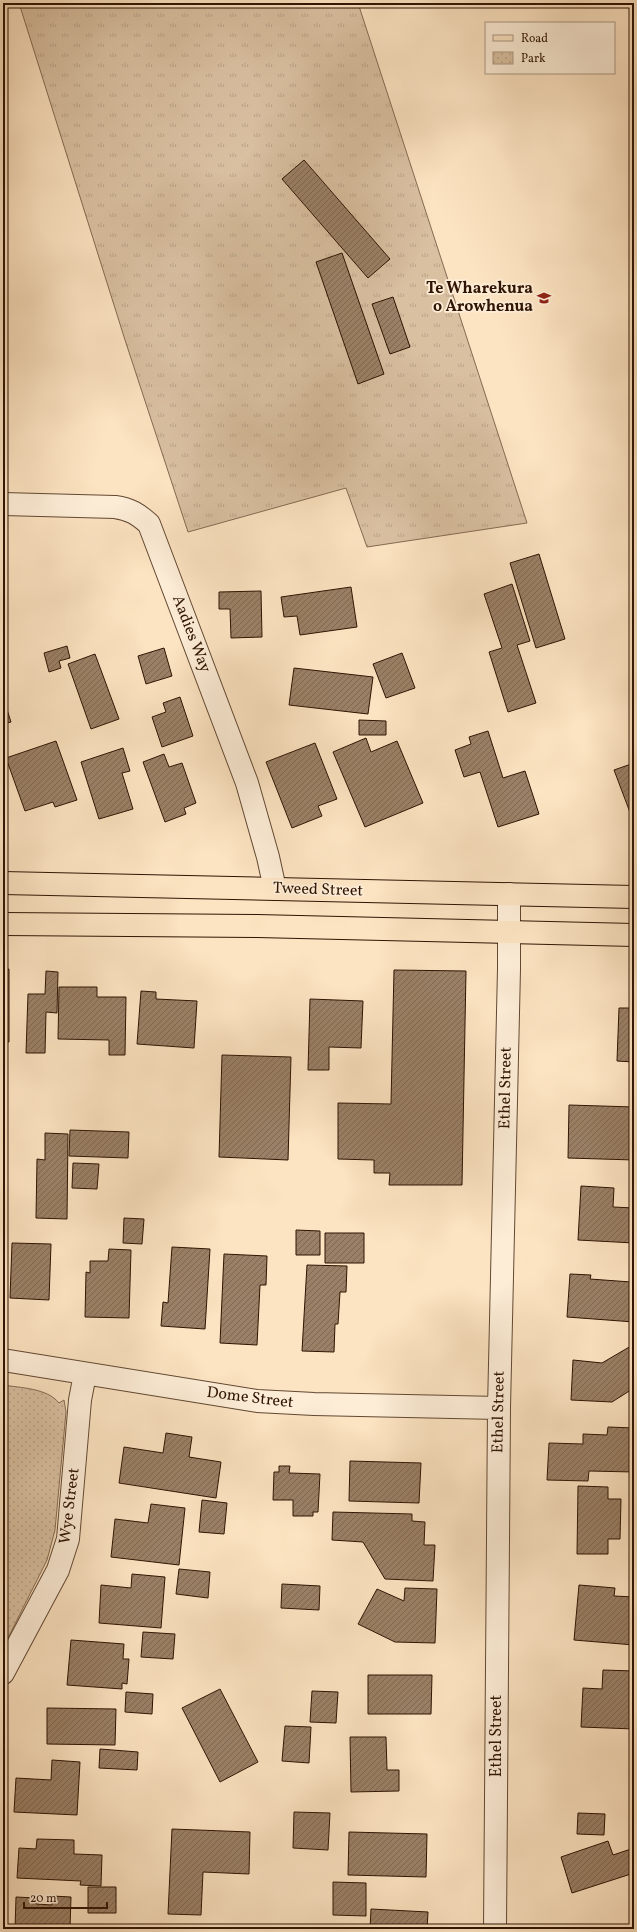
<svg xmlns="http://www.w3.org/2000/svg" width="637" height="1932" viewBox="0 0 637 1932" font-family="Vollkorn,serif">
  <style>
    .grass { fill: url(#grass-tufts); stroke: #846a52 }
    .park { fill: url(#park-dots); stroke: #846a52 }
    .building { fill: url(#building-hatch); stroke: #2f1403 }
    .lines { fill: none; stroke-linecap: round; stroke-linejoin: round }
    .minor-casing { stroke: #624832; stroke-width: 24 }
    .major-casing { stroke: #2f1403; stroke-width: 24 }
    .minor { stroke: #fdedd7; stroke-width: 22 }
    .major { stroke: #fce3c1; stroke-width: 22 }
    .labels { text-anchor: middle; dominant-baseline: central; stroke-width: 3.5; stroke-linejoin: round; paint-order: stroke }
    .poi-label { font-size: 16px; font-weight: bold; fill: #2f1403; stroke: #fdedd7; text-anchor: end }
    .street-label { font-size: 16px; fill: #2f1403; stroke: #fdedd7 }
  </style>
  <defs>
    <pattern id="grass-tufts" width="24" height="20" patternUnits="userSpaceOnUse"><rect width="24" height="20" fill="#d9c0a1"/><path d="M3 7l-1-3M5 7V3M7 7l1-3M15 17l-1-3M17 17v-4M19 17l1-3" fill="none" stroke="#bba489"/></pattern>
    <pattern id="park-dots" width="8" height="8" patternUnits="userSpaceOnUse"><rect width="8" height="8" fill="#d9c0a1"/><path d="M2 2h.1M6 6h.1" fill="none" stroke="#bba489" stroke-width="1.8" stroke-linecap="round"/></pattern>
    <pattern id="building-hatch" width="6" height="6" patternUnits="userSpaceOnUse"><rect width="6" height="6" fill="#9a8066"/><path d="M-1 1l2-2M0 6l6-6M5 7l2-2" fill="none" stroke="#7e6852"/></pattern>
  </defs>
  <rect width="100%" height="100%" fill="#fce3c1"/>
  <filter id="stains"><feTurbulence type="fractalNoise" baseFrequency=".005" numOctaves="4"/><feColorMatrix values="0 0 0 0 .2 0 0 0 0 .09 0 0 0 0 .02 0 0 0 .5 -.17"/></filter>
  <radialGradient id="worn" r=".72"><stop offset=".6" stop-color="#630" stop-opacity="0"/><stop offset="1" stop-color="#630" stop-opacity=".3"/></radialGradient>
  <path class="grass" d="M19,3h339l169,520 -160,24 -21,-59 -158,44 -63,-192z"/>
  <path class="park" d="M3,1385c18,3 44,3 56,18l5,-3 2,12 -11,118 -8,30 -44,88z"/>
  <path class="building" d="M304,160l86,99 -22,19 -86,-99z
    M342,253l42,121 -26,10 -42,-122z
    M393,297l17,50 -20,7 -18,-50z
    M539,554l26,85 -29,9 -26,-85z
    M512,584l18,57 -13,4 19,58 -28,9 -19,-60 13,-4 -18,-54z
    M351,587l6,40 -57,8 -3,-19 -13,1 -3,-20z
    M261,591l1,46 -31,1 -1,-29h-11v-17z
    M67,646l3,12 -11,3 2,7 -12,4 -5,-19z
    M164,648l8,28 -26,8 -8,-28z
    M402,653l13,35 -29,10 -13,-34z
    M95,654l24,65 -28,10 -23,-65z
    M294,668l79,9 -5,37 -79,-9z
    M3,697l8,25 -8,2z
    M180,697l13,39 -31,11 -10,-30 14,-5 -3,-9z
    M359,720l27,1v14h-27z
    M488,731l15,47 22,-7 14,43 -41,13 -18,-55 -16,5 -9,-27 16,-6 -2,-7z
    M366,738l5,14 26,-11 26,62 -58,24 -32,-75z
    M56,741l21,59 -22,7 -2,-5 -28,9 -19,-53z
    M315,743l22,56 -19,7 4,10 -30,12 -26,-66z
    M123,748l7,23 -8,2 11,36 -34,10 -18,-57z
    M164,754l5,13 13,-4 14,40 -12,5 2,6 -21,8 -22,-60z
    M634,763v60l-20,-53z
    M3,969h6v73h-6z
    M394,970l72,1 -4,214h-73l1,-12h-16v-13l-36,-1v-56l53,1z
    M46,971l12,1 -1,41 -11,-1 -1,41h-19l2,-59h17z
    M59,987h38v10h29l-1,58h-16v-15l-51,-1z
    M141,991l15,1v7l41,2 -3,47 -57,-4z
    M310,999l53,2 -2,47 -32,-1v23h-21z
    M619,1008h15v54l-17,-1z
    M222,1055l69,2 -3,103 -69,-3z
    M569,1105l65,2v53l-66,-2z
    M70,1130l59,2 -1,26 -59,-2z
    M45,1133l23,1 -1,85 -31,-1 1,-59 8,1z
    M73,1163l26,1 -2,25 -25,-1z
    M581,1186l33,2 -1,19 21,1v35l-56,-3z
    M124,1218l20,1 -2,25 -19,-1z
    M296,1230l24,1v24h-24z
    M325,1233h39v30h-39z
    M12,1243l39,1 -2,56 -39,-2z
    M172,1247l38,2 -5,80 -44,-3 2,-24 5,1z
    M109,1249l22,1 -2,68 -44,-1 1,-45 4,1v-12h18z
    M224,1254l43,2 -1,29h-6l-3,60 -37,-2z
    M307,1265l40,1 -1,26h-6l-2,32h-3l-1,28 -32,-1z
    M570,1274l21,1 -1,4 41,3 -1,12h4v28l-67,-5z
    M631,1346l3,5v37l-22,14 -41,-2 2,-40 29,3z
    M608,1427l26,1v44l-45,-1 -1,10 -41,-1 2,-37 34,1v-10l24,1z
    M166,1433l26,4 -3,20 32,5 -5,36 -97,-15 5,-36 39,6z
    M350,1461l71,2 -2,40 -70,-2z
    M279,1466h11l-1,7 31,1 -2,38h-5v4h-20v-16h-20l1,-28h5z
    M578,1486l30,1v12h13l-1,40h-12v15h-31z
    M202,1500l25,3 -3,31 -25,-2z
    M151,1504l34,4 -6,57 -68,-8 4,-38 33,4z
    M333,1512l79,2v7l13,1 -1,23h11l-2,36 -48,-2 -22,-37 -31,-2z
    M179,1569l31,3 -2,26 -32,-4z
    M132,1574l33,3 -4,51 -62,-5 2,-38 30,3z
    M282,1584l38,2 -1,24 -38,-2z
    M579,1585l36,3 -1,8 20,1v48l-60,-5z
    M405,1588l32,1 -2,54 -40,-1 -37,-18 19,-35 27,12z
    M143,1632l32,2 -2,25 -32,-2z
    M71,1640l53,4 -1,15h6l-2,25 -5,-1v6l-55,-4z
    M603,1670l31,1v58l-53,-2 2,-39 19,1z
    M368,1675h64l-1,39h-63z
    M220,1689l38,73 -38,20 -38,-74z
    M312,1691l26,1 -2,31 -26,-1z
    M126,1692l27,2 -1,20 -27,-2z
    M47,1708l69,1 -1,36 -68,-1z
    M285,1726l26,1 -2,36 -27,-2z
    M350,1737h36l1,33h12v21l-48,1z
    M100,1749l38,3 -1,18 -38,-2z
    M52,1760l28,2 -3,53 -63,-3 2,-34 35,2z
    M294,1812l36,1 -2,37 -35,-2z
    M578,1813l27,1 -1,21 -27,-1z
    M172,1829l78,3 -1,42 -46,-2 -2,43 -33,-1z
    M349,1832l78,2 -1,43 -78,-2z
    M37,1839l37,1v14l28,1 -1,31 -21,-1 1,-4 -64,-3 2,-30 17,1z
    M608,1841l5,14 21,-7v25l-62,20 -11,-36z
    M333,1882l33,1v33l-33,-1z
    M88,1887h28v26h-28z
    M52,1896l19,1 -1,32h-55l1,-32 20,1v6l16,1z
    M371,1909l57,3 -1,17h-57z
    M562,1926l64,1v2h-64z"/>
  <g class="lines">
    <defs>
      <path id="minor" d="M3,504l112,3c15,2 23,7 34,17l98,259 21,74 7,32
        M3,1360l254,41 57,3 185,4
        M3,1673l55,-103 10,-31 12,-139 5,-26
        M495,1929l4,-521 10,-439v-75"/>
      <path id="major" d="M3,883l631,14
        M3,924l254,2 377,9"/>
    </defs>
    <use href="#minor" class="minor-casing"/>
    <use href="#major" class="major-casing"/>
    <use href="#minor" class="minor"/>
    <use href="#major" class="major"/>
  </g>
  <defs>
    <symbol id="school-bare" viewBox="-9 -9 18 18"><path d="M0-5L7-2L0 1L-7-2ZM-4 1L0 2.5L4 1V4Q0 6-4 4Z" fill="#8f2418" stroke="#fdedd7" stroke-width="2.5" paint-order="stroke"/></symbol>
  </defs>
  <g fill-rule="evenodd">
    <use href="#school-bare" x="534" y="288" width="20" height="20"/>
  </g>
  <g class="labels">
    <g class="poi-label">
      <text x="533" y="289">Te Wharekura<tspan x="533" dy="18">o Arowhenua</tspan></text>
    </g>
    <g class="street-label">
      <text transform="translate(191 634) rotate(69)">Aadies Way</text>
      <text transform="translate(318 890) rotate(2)">Tweed Street</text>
      <text transform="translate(506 1088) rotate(-89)">Ethel Street</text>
      <text transform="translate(250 1398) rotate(7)">Dome Street</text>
      <text transform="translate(499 1412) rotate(-89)">Ethel Street</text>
      <text transform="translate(70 1506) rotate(-83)">Wye Street</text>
      <text transform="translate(497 1736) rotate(-90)">Ethel Street</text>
    </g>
  </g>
  <rect width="637" height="1932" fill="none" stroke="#fce3c1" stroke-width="16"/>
  <rect x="4" y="4" width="629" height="1924" fill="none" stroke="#2f1403" stroke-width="2"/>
  <rect x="8" y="8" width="621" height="1916" fill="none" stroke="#2f1403"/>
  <rect x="485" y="22" width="130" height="52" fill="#fdedd7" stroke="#ab9682"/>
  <rect x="493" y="35" width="20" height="6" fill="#fce3c1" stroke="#ab9682"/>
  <text x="521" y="42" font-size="12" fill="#2f1403">Road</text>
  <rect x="493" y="52" width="20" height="12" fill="url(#park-dots)" stroke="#ab9682"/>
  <text x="521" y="62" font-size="12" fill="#2f1403">Park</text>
  <path d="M24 1902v6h83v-6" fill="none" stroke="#2f1403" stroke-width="2"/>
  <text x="30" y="1902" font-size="12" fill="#2f1403" stroke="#fdedd7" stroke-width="3" paint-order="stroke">20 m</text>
  <rect width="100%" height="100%" filter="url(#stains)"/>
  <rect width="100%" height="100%" fill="url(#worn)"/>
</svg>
